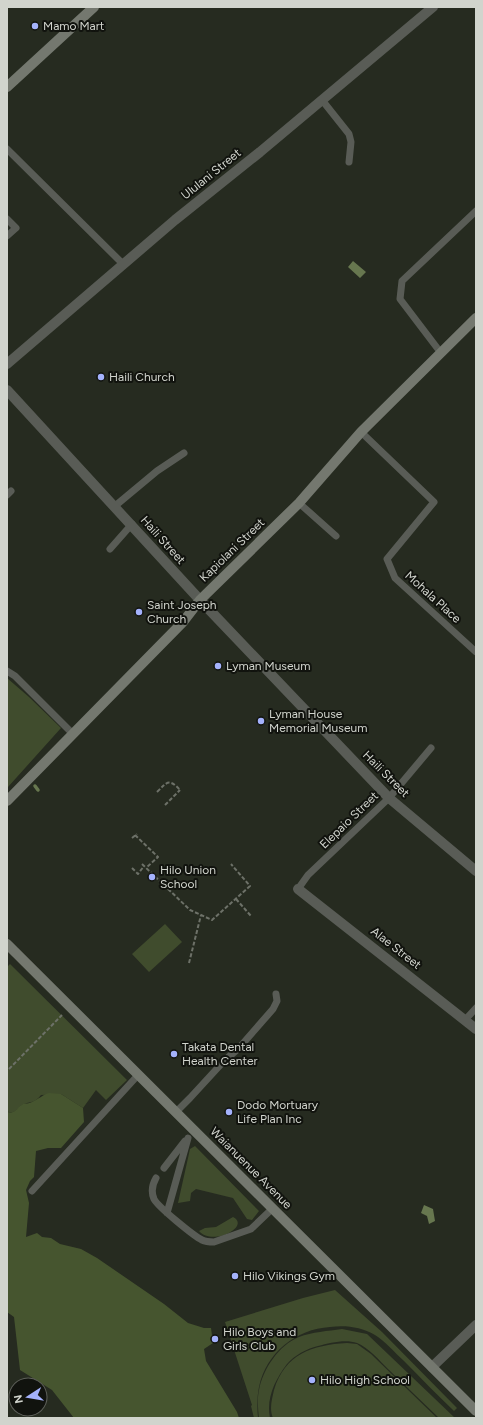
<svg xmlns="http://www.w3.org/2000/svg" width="483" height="1425" viewBox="0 0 483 1425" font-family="Figtree,sans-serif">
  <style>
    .green { fill: #404c2d }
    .forest { fill: #46552f }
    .water { fill: #67774f }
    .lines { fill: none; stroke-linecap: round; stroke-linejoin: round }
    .stream { stroke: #67774f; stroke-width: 3.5 }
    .path { stroke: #6d7168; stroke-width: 2; stroke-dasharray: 4 2; stroke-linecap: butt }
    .lane { stroke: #595c56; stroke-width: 7 }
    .street { stroke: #595c56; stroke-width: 10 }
    .secondary { stroke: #74786f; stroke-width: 10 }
    .poi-dot { fill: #a4b2fc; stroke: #11130e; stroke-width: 1.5 }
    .labels { text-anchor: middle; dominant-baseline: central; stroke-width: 4; stroke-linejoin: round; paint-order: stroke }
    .poi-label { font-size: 12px; fill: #d1d4cd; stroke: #11130e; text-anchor: start }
    .street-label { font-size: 12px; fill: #d1d4cd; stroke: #11130e }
  </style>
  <rect width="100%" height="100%" fill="#262b20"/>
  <path class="green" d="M7,678l22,19 32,31 -53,59z
    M165,924l17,18 -33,30 -17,-18z
    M10,964l117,116 -21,20 -10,-10 -13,18 -22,-14 -20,1c-6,8 -9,6 -17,9 -7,3 -4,7 -15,9l-2,-4v-142z
    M195,1146l64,65 -7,9 -5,-1 -14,-21 -37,-9 -5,4 -1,8 -12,2 12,-54z
    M233,1217c18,9 -20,30 -34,14l6,-3 11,-1z
    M335,1290l47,42 75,76 -3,3c-17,-16 -33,-33 -50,-50 -9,-8 -19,-20 -29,-26 -14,-8 -29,-10 -45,-8 -34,2 -64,26 -71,60 -2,10 -2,21 -1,31h-4l-3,-12 1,-1 -27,-83 78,-24z
    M342,1329l25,5 88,84h-16c-17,-16 -34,-33 -51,-49 -8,-8 -20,-22 -31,-26 -12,-4 -27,0 -39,3 -12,3 -23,9 -31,18 -12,16 -21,34 -17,54h-11c-1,-9 -2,-19 0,-28 4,-21 20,-45 40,-53 13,-5 29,-6 43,-8z
    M347,1343l10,1 14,10 66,64h-164c-4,-9 -1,-19 1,-28 11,-36 38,-45 73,-47z"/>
  <path class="forest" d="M49,1093l12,1 22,14 1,14 -23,26h-13l-12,3 -2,26 -4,4 -4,9 3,13 -3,34 11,-4 5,4 9,1 9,6 21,5 16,9 67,46 24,19 16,5h7l2,15 -9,6 2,12 31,51 2,6h-165l-22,-28 -32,-20 -6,-53 -7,-5v-203l2,4c10,-2 7,-5 14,-9 2,-1 6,0 9,-2 7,-3 10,-7 17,-9z"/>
  <path class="water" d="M353,261l13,11 -6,6 -12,-11z
    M424,1205l9,4 2,12 -6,3 -2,-8 -6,-3z"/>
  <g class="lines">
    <path class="stream" d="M35,786l3,4"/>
    <path class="path" d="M157,792c10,-10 12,-14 23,-2
      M165,805l15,-15
      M135,835l23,22 -12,11
      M132,838l5,-4
      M142,864l48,46 22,10 38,-34 -19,-22
      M132,868l6,6 6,-8
      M236,899l15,17
      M189,963l12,-48
      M9,1069l53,-54"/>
    <path class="lane" d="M322,100l27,34 2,8 -2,20
      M7,149l116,115
      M7,219l9,9 -9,8
      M441,353l-41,-54 2,-18 74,-70
      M361,432l73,70 -47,57 8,19 81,74
      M7,495l4,-4
      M299,503l37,33
      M115,506l42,-35 27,-18
      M110,549l22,-25
      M7,671l8,5 58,58
      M298,889l10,-14 81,-77 42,-50
      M465,1020l11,-12
      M176,1112l14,-14 34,-37 15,-13 34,-39 4,-8 -1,-7
      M164,1168l21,-27
      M156,1178c-4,7 -5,14 -2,21 4,8 40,37 48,41 4,2 8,2 12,2l37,-13 22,-21
      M32,1191l107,-117
      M167,1213l21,-75"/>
    <path class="street" d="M7,364l168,-144 85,-68 173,-145
      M7,390l193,210 189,198 87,73
      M298,889l178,140
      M432,1367l44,-42"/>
    <path class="secondary" d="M7,87l87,-80
      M7,801l176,-179 17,-22 99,-97 62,-71 115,-114
      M7,944l469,467"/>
  </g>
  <g class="poi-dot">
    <circle cx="35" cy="26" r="4"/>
    <circle cx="101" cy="377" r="4"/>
    <circle cx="139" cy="612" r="4"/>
    <circle cx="218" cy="666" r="4"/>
    <circle cx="261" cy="721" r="4"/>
    <circle cx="152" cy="877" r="4"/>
    <circle cx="174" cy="1054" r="4"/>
    <circle cx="229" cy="1112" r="4"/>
    <circle cx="235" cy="1276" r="4"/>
    <circle cx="215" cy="1339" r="4"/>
    <circle cx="312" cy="1380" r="4"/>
  </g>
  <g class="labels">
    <g class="poi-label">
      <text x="43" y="26">Mamo Mart</text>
      <text x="109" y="377">Haili Church</text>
      <text x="147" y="605">Saint Joseph<tspan x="147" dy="14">Church</tspan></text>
      <text x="226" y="666">Lyman Museum</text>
      <text x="269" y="714">Lyman House<tspan x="269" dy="14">Memorial Museum</tspan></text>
      <text x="160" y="870">Hilo Union<tspan x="160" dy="14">School</tspan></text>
      <text x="182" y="1047">Takata Dental<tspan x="182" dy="14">Health Center</tspan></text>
      <text x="237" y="1105">Dodo Mortuary<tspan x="237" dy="14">Life Plan Inc</tspan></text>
      <text x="243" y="1276">Hilo Vikings Gym</text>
      <text x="223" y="1332">Hilo Boys and<tspan x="223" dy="14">Girls Club</tspan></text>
      <text x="320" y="1380">Hilo High School</text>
    </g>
    <g class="street-label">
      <text transform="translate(211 174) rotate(-39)">Ululani Street</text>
      <text transform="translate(163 540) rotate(48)">Haili Street</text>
      <text transform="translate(232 550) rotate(-44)">Kapiolani Street</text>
      <text transform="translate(433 597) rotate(42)">Mohala Place</text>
      <text transform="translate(386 774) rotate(45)">Haili Street</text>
      <text transform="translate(349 820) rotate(-44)">Elepaio Street</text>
      <text transform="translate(396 948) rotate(38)">Alae Street</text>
      <text transform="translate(251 1168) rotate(45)">Waianuenue Avenue</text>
    </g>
  </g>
  <rect width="483" height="1425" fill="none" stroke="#d1d4cd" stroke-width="16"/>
  <g transform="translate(28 1397) rotate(258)"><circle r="19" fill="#11130e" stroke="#5e605a"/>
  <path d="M0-3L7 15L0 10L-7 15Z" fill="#a4b2fc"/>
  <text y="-6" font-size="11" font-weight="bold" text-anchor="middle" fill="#d1d4cd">N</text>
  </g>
</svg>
